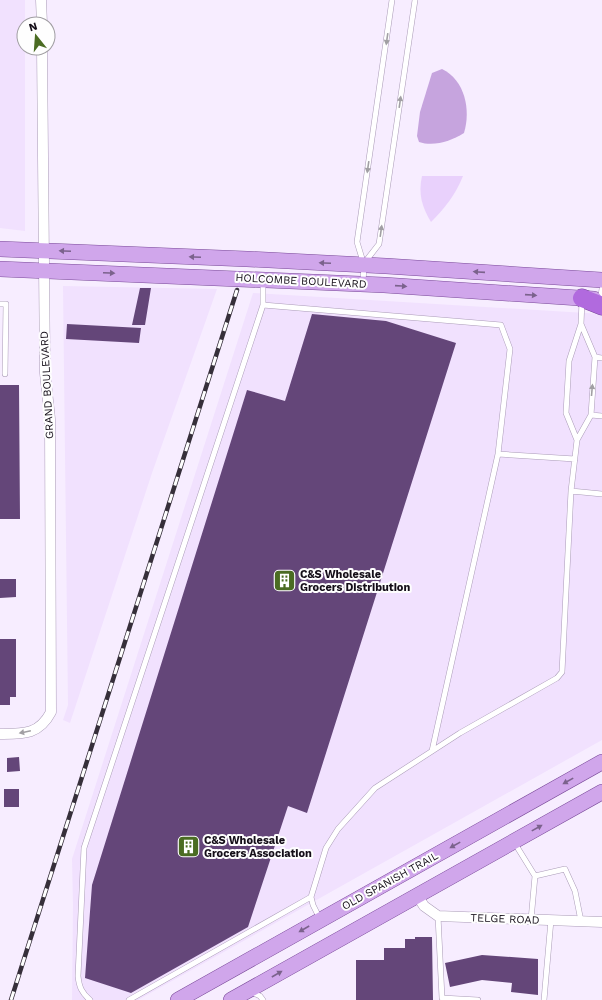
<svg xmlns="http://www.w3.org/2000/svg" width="602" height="1000" viewBox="0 0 602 1000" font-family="'Work Sans',sans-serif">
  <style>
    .built { fill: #f1e1fe }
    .green { fill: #e9d1fc }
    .water { fill: #c6a4de }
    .building { fill: #644679 }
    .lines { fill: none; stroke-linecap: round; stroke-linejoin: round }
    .service-casing { stroke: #ab9cb8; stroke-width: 6 }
    .minor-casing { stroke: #ab9cb8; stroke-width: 11 }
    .primary-casing { stroke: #7a4a99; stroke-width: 16 }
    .motorway-casing { stroke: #7a4a99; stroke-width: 19 }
    .service { stroke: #fff; stroke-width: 5 }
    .minor { stroke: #fff; stroke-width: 10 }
    .primary { stroke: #d0a6eb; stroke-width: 15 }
    .motorway { stroke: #b16ade; stroke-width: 18 }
    .rail-casing { stroke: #362f3a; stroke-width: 4.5 }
    .rail { stroke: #fefefe; stroke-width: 3; stroke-dasharray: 9; stroke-linecap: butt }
    .oneway { fill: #a19fa3 }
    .oneway2 { fill: #7b628c }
    .labels { text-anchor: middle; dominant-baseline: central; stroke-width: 4; stroke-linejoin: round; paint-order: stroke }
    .street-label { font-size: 11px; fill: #140e18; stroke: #fefefe }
    .poi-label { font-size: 11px; font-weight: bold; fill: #140e18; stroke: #fefefe; text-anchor: start }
  </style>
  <rect width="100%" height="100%" fill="#f7edff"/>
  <path class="built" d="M0,0h25v24h-1v24h1v183l-25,-3z
    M63,286l154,3 -65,184 -82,250 -7,-3 5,-15z
    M253,293l349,21v426l-464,260h-66l1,-95 -1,-46z"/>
  <path class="green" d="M422,176h41c-7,18 -18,32 -32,46 -9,-15 -13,-28 -9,-46z"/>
  <path class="water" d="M442,69c23,11 29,41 22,64 -13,8 -30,14 -45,9l-2,-6 3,-24 12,-39z"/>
  <path class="building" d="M140,288h11l-6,37h-13z
    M312,314l74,7 70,22 -149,470 -19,-7 -40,121 -117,66 -46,-15 7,-93 155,-495 38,11z
    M67,324l74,4 -2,15 -73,-4z
    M0,385h19l1,134h-20z
    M0,579h16v18l-16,1z
    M0,639h16v58h-6v8h-10z
    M19,757l1,14 -13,1v-14z
    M4,789h15v18h-15z
    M415,937h17l1,63h-77v-40h28v-12h21v-9h10z
    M482,955l56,4v36l-27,-3 1,-9 -30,-3 -32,7 -5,-24z"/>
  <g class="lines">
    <defs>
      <path id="service" d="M365,262l14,-18 36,-244
        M263,281v24l238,20 9,24 -12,105 77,5
        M363,283l1,-18 -7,-23 35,-242
        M600,302l2,-13
        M0,304h6l-1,70
        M595,357l7,1
        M591,415l11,1
        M577,440l-11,-27 3,-52 12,-37 1,-23
        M571,491l6,-51 14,-25 4,-58 -14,-33
        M432,751l66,-297
        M514,842l21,34 -4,44
        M535,876l30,-7 10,22 6,30
        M438,916l4,82 36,2
        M320,919l-7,-14 -2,-8 15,-49 12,-19 37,-41 85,-55 97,-55 5,-6 9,-181 31,3
        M251,992l9,4 3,4
        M90,1000c-8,-7 -11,-13 -12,-24l6,-128 179,-543
        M129,1000l182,-103
        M544,1000l7,-80"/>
      <path id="minor" d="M41,0l1,24
        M0,734c23,0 39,1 51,-22l-1,-293 -5,-46 -3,-325
        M417,895l7,11 14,10 164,6"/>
      <path id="primary" d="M0,249l247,10 139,7 216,14
        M0,269l384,16 210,14
        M178,1000l424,-238
        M231,1000l371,-208"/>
      <path id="motorway" d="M582,298l20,8"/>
    </defs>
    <use href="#service" class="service-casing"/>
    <use href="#minor" class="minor-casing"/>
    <use href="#primary" class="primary-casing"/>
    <use href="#motorway" class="motorway-casing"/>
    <use href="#service" class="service"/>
    <use href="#minor" class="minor"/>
    <use href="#primary" class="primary"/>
    <use href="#motorway" class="motorway"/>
    <defs>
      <path id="rail" d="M11,1000l226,-710"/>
    </defs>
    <use href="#rail" class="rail-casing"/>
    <use href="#rail" class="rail"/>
  </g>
  <defs><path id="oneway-solid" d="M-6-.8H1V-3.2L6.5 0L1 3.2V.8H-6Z"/></defs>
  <g class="oneway">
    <use href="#oneway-solid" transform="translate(387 39) rotate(98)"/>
    <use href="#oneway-solid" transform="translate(400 102) rotate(-82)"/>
    <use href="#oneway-solid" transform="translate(368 167) rotate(98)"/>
    <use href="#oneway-solid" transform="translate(381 231) rotate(-82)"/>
    <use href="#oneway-solid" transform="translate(592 390) rotate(-85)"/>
    <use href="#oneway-solid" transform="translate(25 732) rotate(168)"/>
  </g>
  <g class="oneway2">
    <use href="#oneway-solid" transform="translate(65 251) rotate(-178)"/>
    <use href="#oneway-solid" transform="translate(195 257) rotate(-178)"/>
    <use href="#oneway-solid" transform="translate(325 263) rotate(-177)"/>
    <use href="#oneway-solid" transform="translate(479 272) rotate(-176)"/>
    <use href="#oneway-solid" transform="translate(109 273) rotate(3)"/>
    <use href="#oneway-solid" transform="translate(401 286) rotate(4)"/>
    <use href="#oneway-solid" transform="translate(531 295) rotate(4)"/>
    <use href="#oneway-solid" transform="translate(568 781) rotate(151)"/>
    <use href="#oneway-solid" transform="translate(537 828) rotate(-29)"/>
    <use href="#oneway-solid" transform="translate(455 845) rotate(151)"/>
    <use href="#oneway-solid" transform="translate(304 929) rotate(150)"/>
    <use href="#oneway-solid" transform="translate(277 974) rotate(-30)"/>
  </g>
  <defs>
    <symbol id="building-square" viewBox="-11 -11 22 22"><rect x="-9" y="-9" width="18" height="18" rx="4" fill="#4b6c23" stroke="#fefefe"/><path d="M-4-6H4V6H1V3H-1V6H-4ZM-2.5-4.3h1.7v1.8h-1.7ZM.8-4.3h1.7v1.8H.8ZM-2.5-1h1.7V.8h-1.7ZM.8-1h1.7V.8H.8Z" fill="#fff"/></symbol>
  </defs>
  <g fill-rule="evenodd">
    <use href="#building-square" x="272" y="568" width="25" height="25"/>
    <use href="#building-square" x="176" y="834" width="25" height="25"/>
  </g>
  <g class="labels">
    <g class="street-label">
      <text transform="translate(301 281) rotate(3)">HOLCOMBE BOULEVARD</text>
      <text transform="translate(47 385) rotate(-93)">GRAND BOULEVARD</text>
      <text transform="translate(390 881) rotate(-29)">OLD SPANISH TRAIL</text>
      <text transform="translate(505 919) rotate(2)">TELGE ROAD</text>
    </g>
    <g class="poi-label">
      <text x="300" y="574">C&amp;S Wholesale<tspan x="300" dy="13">Grocers Distribution</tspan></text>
      <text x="204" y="840">C&amp;S Wholesale<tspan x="204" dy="13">Grocers Association</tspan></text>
    </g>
  </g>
  <g transform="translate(36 36) rotate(343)"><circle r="19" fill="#fefefe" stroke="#a09ea2"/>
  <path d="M0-3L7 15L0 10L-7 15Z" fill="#4b6c23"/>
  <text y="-6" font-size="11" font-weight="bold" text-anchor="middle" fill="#140e18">N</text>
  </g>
</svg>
